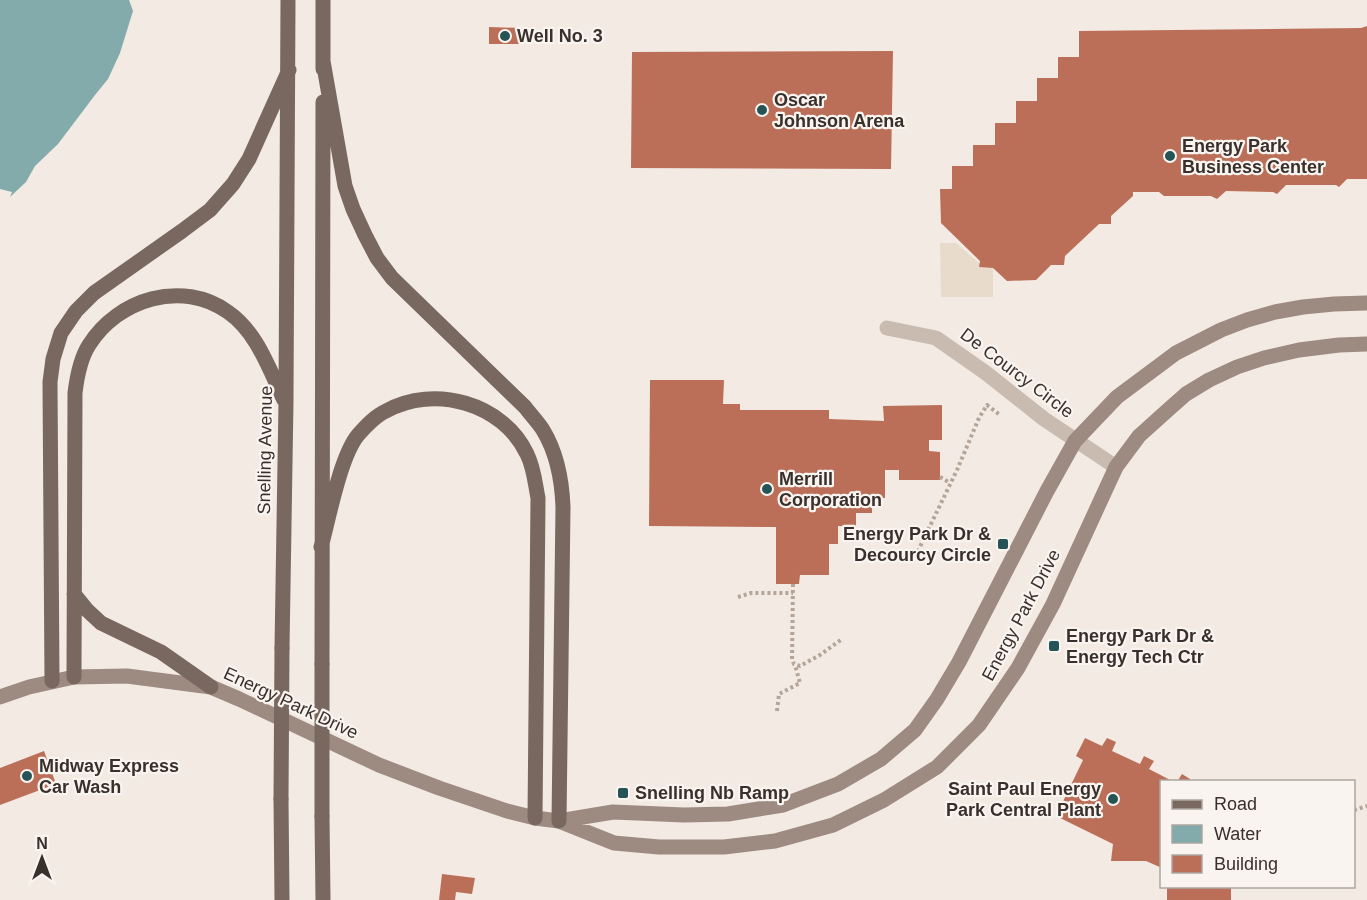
<svg xmlns="http://www.w3.org/2000/svg" width="1367" height="900" viewBox="0 0 1367 900" font-family="Arial,sans-serif">
  <style>
    .plaza { fill: #e8dbcb }
    .water { fill: #84abac }
    .building { fill: #bb6f58 }
    .lines { fill: none; stroke-linecap: round; stroke-linejoin: round }
    .path { stroke: #b5a599; stroke-width: 4; stroke-dasharray: 3 3; stroke-linecap: butt }
    .street { stroke: #c9bbaf; stroke-width: 15 }
    .secondary { stroke: #9d8a80; stroke-width: 15 }
    .primary { stroke: #79685f; stroke-width: 15 }
    .primary-bridge { stroke: #79685f; stroke-width: 15 }
    .poi-dot { fill: #255457; stroke: #f9f4ef; stroke-width: 2 }
    .labels { text-anchor: middle; dominant-baseline: central; stroke-width: 4.5; stroke-linejoin: round; paint-order: stroke }
    .poi-label { font-size: 18px; font-weight: bold; fill: #39302c; stroke: #f9f4ef; text-anchor: start }
    .street-label { font-size: 18px; fill: #39302c; stroke: #f9f4ef }
  </style>
  <rect width="100%" height="100%" fill="#f2eae3"/>
  <path class="plaza" d="M940,243h16l24,21 -1,3 14,1v29h-52z"/>
  <path class="water" d="M0,0h129l4,11 -13,42 -12,26 -13,16 -37,49 -23,22 -9,16 -16,15 2,-5 -12,-3z"/>
  <path class="building" d="M1367,26v153h-20l-8,8 -3,-2h-50l-9,9 -4,-2 -47,-1 -9,8 -6,-3h-47l-5,-4h-26v4l-22,20v8h-12l-34,32 -1,9h-13l-15,15 -29,1 -14,-13 -14,-1 1,-6 -39,-38 -1,-34h12v-23h21v-21h22v-22h21v-22h21v-23h21v-21h21v-26l282,-3z
    M489,27l33,1v16h-33z
    M893,51l-2,118 -260,-1 1,-116z
    M650,380h74l-1,24h17v6h89v9l55,2 -1,-15 59,-1v35h-13v11l11,1v28h-41v-10h-14v28h-13v15h-16v14l-18,-1v18h-9v31h-29l-1,9h-23v-57l-127,-1z
    M1085,738l17,8 5,-8 9,4 -4,9 28,13 4,-8 10,5 -5,8 25,13h-12v86l-16,-7h-35l2,-17 -57,-28 27,-56 -7,-4z
    M44,751l12,33 -56,21v-37z
    M1182,774l8,5 -1,3h-12z
    M442,874l33,4 -3,16 -16,-2 -1,8h-16z
    M1167,886h64v14h-64z"/>
  <g class="lines">
    <path class="path" d="M940,477l10,6
      M930,563l-13,-10 40,-83 22,-52 8,-13 13,10
      M793,584l-1,76 2,4 6,2 20,-11 22,-16
      M738,597l13,-4h42
      M777,711l2,-17 21,-11 -5,-18
      M1354,810l13,-4"/>
    <path class="street" d="M887,328l49,10 50,35 58,46 72,48"/>
    <path class="secondary" d="M0,697l29,-10 45,-10 53,-1 84,11 28,12 140,66 60,23 68,23 28,7 24,3 55,22 45,4h65l51,-6 58,-16 51,-25 53,-33 42,-42 39,-57 35,-64 63,-137 23,-31 30,-27 17,-15 23,-14 28,-13 27,-9 35,-8 40,-5 28,-1
      M559,821l54,-9 71,3 44,-1 55,-9 55,-21 43,-25 34,-29 22,-31 22,-37 88,-171 28,-50 42,-44 59,-44 45,-23 26,-10 28,-8 28,-5 31,-3 33,-1"/>
    <path class="primary" d="M323,61l22,125 8,23 12,26 12,23 15,20 133,129c6,8 13,15 18,23 14,23 19,50 20,77l-4,314
      M323,69v-69
      M321,547c8,-29 19,-90 37,-112 8,-9 17,-19 28,-24 48,-27 117,-8 141,43 7,14 8,29 11,44l-3,320
      M74,594l13,16 14,13 60,29 50,35
      M282,648l4,-246 2,-402
      M322,664l1,-562
      M74,677l1,-284c2,-17 5,-34 14,-48 29,-46 93,-66 139,-33 29,20 41,57 56,88
      M52,681l-2,-299 3,-23 8,-26 15,-22 18,-18 88,-62 28,-21 23,-26 16,-25 40,-89
      M281,799l1,101
      M322,816l1,84"/>
    <path class="primary-bridge" d="M322,664v152
      M281,799l1,-151"/>
  </g>
  <g class="poi-dot">
    <circle cx="505" cy="36" r="6"/>
    <circle cx="762" cy="110" r="6"/>
    <circle cx="1170" cy="156" r="6"/>
    <circle cx="767" cy="489" r="6"/>
    <rect x="997" y="538" width="12" height="12" rx="3"/>
    <rect x="1048" y="640" width="12" height="12" rx="3"/>
    <circle cx="27" cy="776" r="6"/>
    <rect x="617" y="787" width="12" height="12" rx="3"/>
    <circle cx="1113" cy="799" r="6"/>
  </g>
  <g class="labels">
    <g class="poi-label">
      <text x="517" y="36">Well No. 3</text>
      <text x="774" y="100">Oscar<tspan x="774" dy="21">Johnson Arena</tspan></text>
      <text x="1182" y="146">Energy Park<tspan x="1182" dy="21">Business Center</tspan></text>
      <text x="779" y="479">Merrill<tspan x="779" dy="21">Corporation</tspan></text>
      <text x="991" y="534" text-anchor="end">Energy Park Dr &amp;<tspan x="991" dy="21">Decourcy Circle</tspan></text>
      <text x="1066" y="636">Energy Park Dr &amp;<tspan x="1066" dy="21">Energy Tech Ctr</tspan></text>
      <text x="39" y="766">Midway Express<tspan x="39" dy="21">Car Wash</tspan></text>
      <text x="1101" y="789" text-anchor="end">Saint Paul Energy<tspan x="1101" dy="21">Park Central Plant</tspan></text>
      <text x="635" y="793">Snelling Nb Ramp</text>
    </g>
    <g class="street-label">
      <text transform="translate(1017 373) rotate(37)">De Courcy Circle</text>
      <text transform="translate(265 450) rotate(-89)">Snelling Avenue</text>
      <text transform="translate(1021 615) rotate(-62)">Energy Park Drive</text>
      <text transform="translate(291 703) rotate(25)">Energy Park Drive</text>
    </g>
  </g>
  <rect x="1160" y="780" width="195" height="108" fill="#f9f4ef" stroke="#aca6a1" stroke-width="1.5"/>
  <rect x="1172" y="800" width="30" height="9" fill="#79685f" stroke="#aca6a1" stroke-width="1.5"/>
  <text x="1214" y="810" font-size="18" fill="#39302c">Road</text>
  <rect x="1172" y="825" width="30" height="18" fill="#84abac" stroke="#aca6a1" stroke-width="1.5"/>
  <text x="1214" y="840" font-size="18" fill="#39302c">Water</text>
  <rect x="1172" y="855" width="30" height="18" fill="#bb6f58" stroke="#aca6a1" stroke-width="1.5"/>
  <text x="1214" y="870" font-size="18" fill="#39302c">Building</text>
  <g transform="translate(42 858)" stroke="#f9f4ef" stroke-width="4.5" paint-order="stroke">
  <path d="M0-4.5L10 22L0 15L-10 22Z" fill="#39302c"/>
  <text y="-9" font-size="16" font-weight="bold" text-anchor="middle" fill="#39302c">N</text>
  </g>
</svg>
